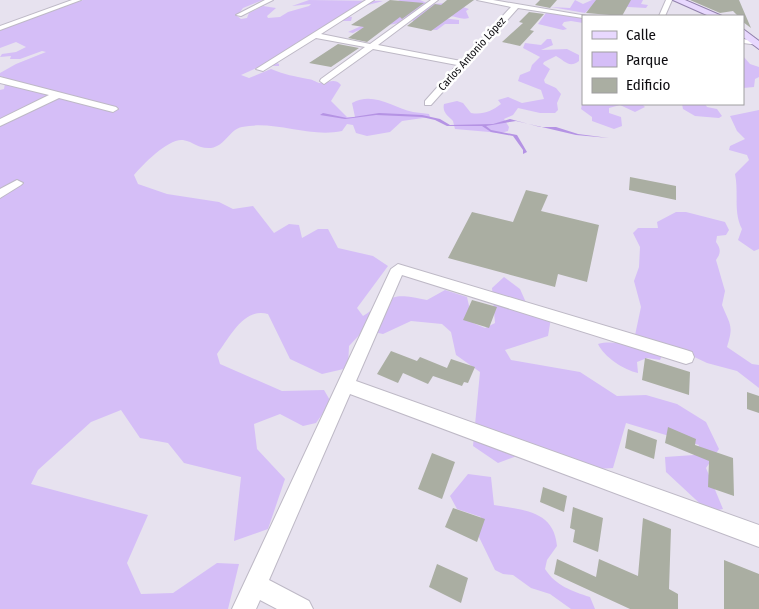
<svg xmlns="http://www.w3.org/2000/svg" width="759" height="609" viewBox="0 0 759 609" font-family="'Fira Sans Condensed',sans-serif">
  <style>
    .green { fill: #d5bef7 }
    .water { fill: #b593e4 }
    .building { fill: #aaaea2 }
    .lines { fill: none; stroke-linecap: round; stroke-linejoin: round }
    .minor-casing { stroke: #beb9c6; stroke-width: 2 }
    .major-casing { stroke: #9180ab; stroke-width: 2 }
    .minor { fill: #fff; fill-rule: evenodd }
    .major { fill: #e8d8fe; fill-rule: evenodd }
    .labels { text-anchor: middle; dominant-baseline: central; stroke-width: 5; stroke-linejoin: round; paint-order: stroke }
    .far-street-label { font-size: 11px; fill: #0e0d11; stroke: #fff }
  </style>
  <rect width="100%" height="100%" fill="#e7e2ef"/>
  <path class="green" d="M83,0h180l-20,8 -6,8 4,3 6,-1 2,-5 14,-7 13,2 -9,8 1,2 12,-1 8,-5 21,-6 2,-2 -19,2 17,-6 74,1 -30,8 -7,7 6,1 -1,4h-14l-41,22 -21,19 4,2v2h-18l-20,9 8,3 22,-9c15,6 22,7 37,10 4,0 8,3 11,4 9,1 15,-6 22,2l-10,16 16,16h8l-3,-14c21,-12 40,4 61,9 5,1 11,1 16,2l1,3 -28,4 -12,11 -23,4 -11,-3 -3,-8 -6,-1 -5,7c-33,7 -67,-11 -100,-4 -12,2 -17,19 -31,21 -14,1 -16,-6 -28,-8 -14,-2 -40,24 -49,35l4,9 29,10 52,8 14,7 20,-3 21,27 15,-9 10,1 3,13 16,-9h10l10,19 35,8 15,10 -31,42 6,8c30,-20 28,-24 64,-16l18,-10 22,7 6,26 12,5 10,-5 -3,-35 12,-11 16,12 8,18 23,11 -3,18 -43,14 6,10 69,12 37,24 29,-1 31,9 29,18 13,27 -13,19 17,41 -14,3 -43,-40 -1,-15 29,-2 5,-10 -73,-22 -13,45 -31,2 -43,-22 -41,15 -25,-17 7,-74 -24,-17 -5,-23 -9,-8 -31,-3 -28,13 -19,-4 -15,16 -1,22 -26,6 -32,-15 -22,-45c-24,-7 -38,23 -51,40l3,10 62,27 42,-1 7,12 -15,21 -13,3 -23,-12 -26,10 3,25 28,30 -17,50 -34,12 7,-64 -57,-14 -16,-20 -28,-5 -19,-28 -30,12 -53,48 -7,14 117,31 -21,48 14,31 32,-1 44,-30 22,1 -11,45h-228v-519l4,-1 2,-11 -6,-2v-3l16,-9 30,-12 -4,-1 -22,8h-10l1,-3 -11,1 2,-3 14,-2 10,-5 -10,-5 -16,6v-20z
    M398,0h22l9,4 22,-1 18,6 -3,2 3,7c-10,3 -15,-5 -27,0l17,2v4h-14l-8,6h-9l-18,-11c-17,9 -40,4 -57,14l-5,-1 22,-10 30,-21z
    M575,0l8,4 9,-4h51l-2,4 7,1 -2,3 -53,-3 -8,8 -34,-6 19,1z
    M546,13l37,3v7l-12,-2 -7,1 -2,3 5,4 -4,1 -25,-6z
    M547,39h4l2,6 -12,5 26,-1 12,6v6c-10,8 -15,-1 -23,-5l-12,6 -1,2 7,5 -6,11 1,3 11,5 5,6 -4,9 1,7 -3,3h-15l-22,-5 -5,7 -9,4 5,8 -1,4 -7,2 -46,-4 -2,-8c-5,-5 -11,-9 -9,-17l13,-3 6,2 8,10c12,2 21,-2 30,-9l-3,-4 10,-3 14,6 22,-4 -3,-9 -23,-9 2,-6 10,-4 2,-6 8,-8 -17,-9 2,-5 16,2z
    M743,56l7,8 9,3v10l-4,2 -1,8 -11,1z
    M583,100v4h59l3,3 -10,5 -15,-7 -11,3v5l12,4 1,9 -8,3 -22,-8v-4l-11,-8z
    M682,104h23l2,3 10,2 5,7 -3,2 -24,-2 -12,-7z
    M759,110v139l-5,2 -16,-11 4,-11c-9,-17 -3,-36 -7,-55l14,-14 -2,-5 -18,-5 1,-4 15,-7 -8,-8 -7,-15z
    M676,212h10l39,10 4,8 -3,5 -9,1 -1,6c5,7 5,11 0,18l9,31 -3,14c8,20 12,20 5,42l25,17 7,1v23l-22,-17 -30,-8 -40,-19 -7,16 -13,-2 -10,4 1,11c-14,-3 -34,-16 -40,-29 13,-4 23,2 36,-4l7,-33 -7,-26 5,-14 1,-20 -7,-14 5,-5h20l-1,-6z
    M468,474l23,3 3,28c28,5 60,5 63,41l-10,14 -2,9c11,17 27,22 45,28l5,12h-24l-21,-15 -19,-6 -18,-13 -10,-1 -8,-4 -17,-35 3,-18 -24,-8 -7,-13z"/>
  <path class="water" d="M323,113l24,5 32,-5 43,2 18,4 10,6 43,-1 17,-5 30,8h16l22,7 31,4 -33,-3 -60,-14 -30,5 5,4 26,5 10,17 -4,2v-4l-10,-14 -22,-4 -9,-6h-35l-12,-6 -13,-3 -46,-2 -31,4 -25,-4z"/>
  <path class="building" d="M390,0l34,3 -22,16 -2,-2 -33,25 -19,-4 16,-11 -13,-2z
    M447,0h27l-43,31 -24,-5 28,-22 6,1z
    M540,0h17l-7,8 -15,-3z
    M596,0h35l-9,16 -36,-3z
    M690,0h49l12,28 -8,-6v-6h-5l-5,-5 -13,2z
    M529,12l15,2 -14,16 4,1 -14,15 -18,-4 21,-19 -4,-1z
    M338,44l21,4 -28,19 -22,-4z
    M630,177l46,9v14l-47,-10z
    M526,190l22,5 -7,16 58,14 -12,57 -29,-8 -3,13 -107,-29 24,-46 41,10z
    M472,300l25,7 -8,21 -26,-8z
    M391,351l26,10 3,-4 27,11 4,-9 24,8 -7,16 -4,-1 -2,4 -29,-10 -5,8 -25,-11 -5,10 -21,-9z
    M645,358l45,14 -1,23 -47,-15z
    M747,392l12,4v17l-12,-4z
    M668,427l28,12 -1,6 38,13 1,38 -26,-9 1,-26 -44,-18z
    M628,429l29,11 -3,19 -29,-11z
    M432,453l23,9 -13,37 -24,-10z
    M543,487l24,9 -3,16 -24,-10z
    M573,507l30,11 -5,34 -25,-10 2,-12 -5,-2z
    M453,508l32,11 -8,23 -32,-15z
    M643,518l28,11 -2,60 9,5v15h-48l-76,-35 3,-15 39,18 3,-18 39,17z
    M724,560l35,14v35h-35z
    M437,564l31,14 -7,25 -32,-16z"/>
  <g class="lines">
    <defs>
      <path id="minor" d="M72,0h9l-81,30v-4z
        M265,0h8l-32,16 -5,-1z
        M366,0h8l-53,34 49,10 61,-44h7l-60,45 83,16 50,-54 -34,-7h16l94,16 -4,2 -65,-10 -87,97h-6v-4l32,-36 -84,-16 -49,35 -4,-3 1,-2 44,-32 -49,-9 -53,33 -7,-2z
        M666,0h6l-7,16h-6z
        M743,39l16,2v4l-16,-2z
        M0,77l116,30 2,2 -5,3 -54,-14 -59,28v-7l49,-24 -49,-12z
        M17,180l6,3 -2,2 -21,13v-9z
        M398,264l288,86 6,2 2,5 -2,5 -6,2 -284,-89 -46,106 403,144v22l-409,-153 -81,186 40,21 4,8h-36l-17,-9 -4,9h-24l159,-340z"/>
      <path id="major" d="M673,0h12l37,16h-13z
        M743,29l16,12v8l-16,-12z"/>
    </defs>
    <use href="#minor" class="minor-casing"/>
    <use href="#major" class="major-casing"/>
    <use href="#minor" class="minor"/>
    <use href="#major" class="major"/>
  </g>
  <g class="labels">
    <g class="far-street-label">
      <text transform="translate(472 54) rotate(-48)">Carlos Antonio López</text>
    </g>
  </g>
  <rect x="582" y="15" width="162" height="90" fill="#ffffff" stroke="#9f9ea0"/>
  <rect x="592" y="31" width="25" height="8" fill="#e8d8fe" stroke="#9f9ea0"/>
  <text x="626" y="40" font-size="15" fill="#0e0d11">Calle</text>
  <rect x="592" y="52" width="25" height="15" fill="#d5bef7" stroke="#9f9ea0"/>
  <text x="626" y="65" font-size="15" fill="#0e0d11">Parque</text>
  <rect x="592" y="78" width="25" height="15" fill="#aaaea2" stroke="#9f9ea0"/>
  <text x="626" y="90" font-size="15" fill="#0e0d11">Edificio</text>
</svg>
